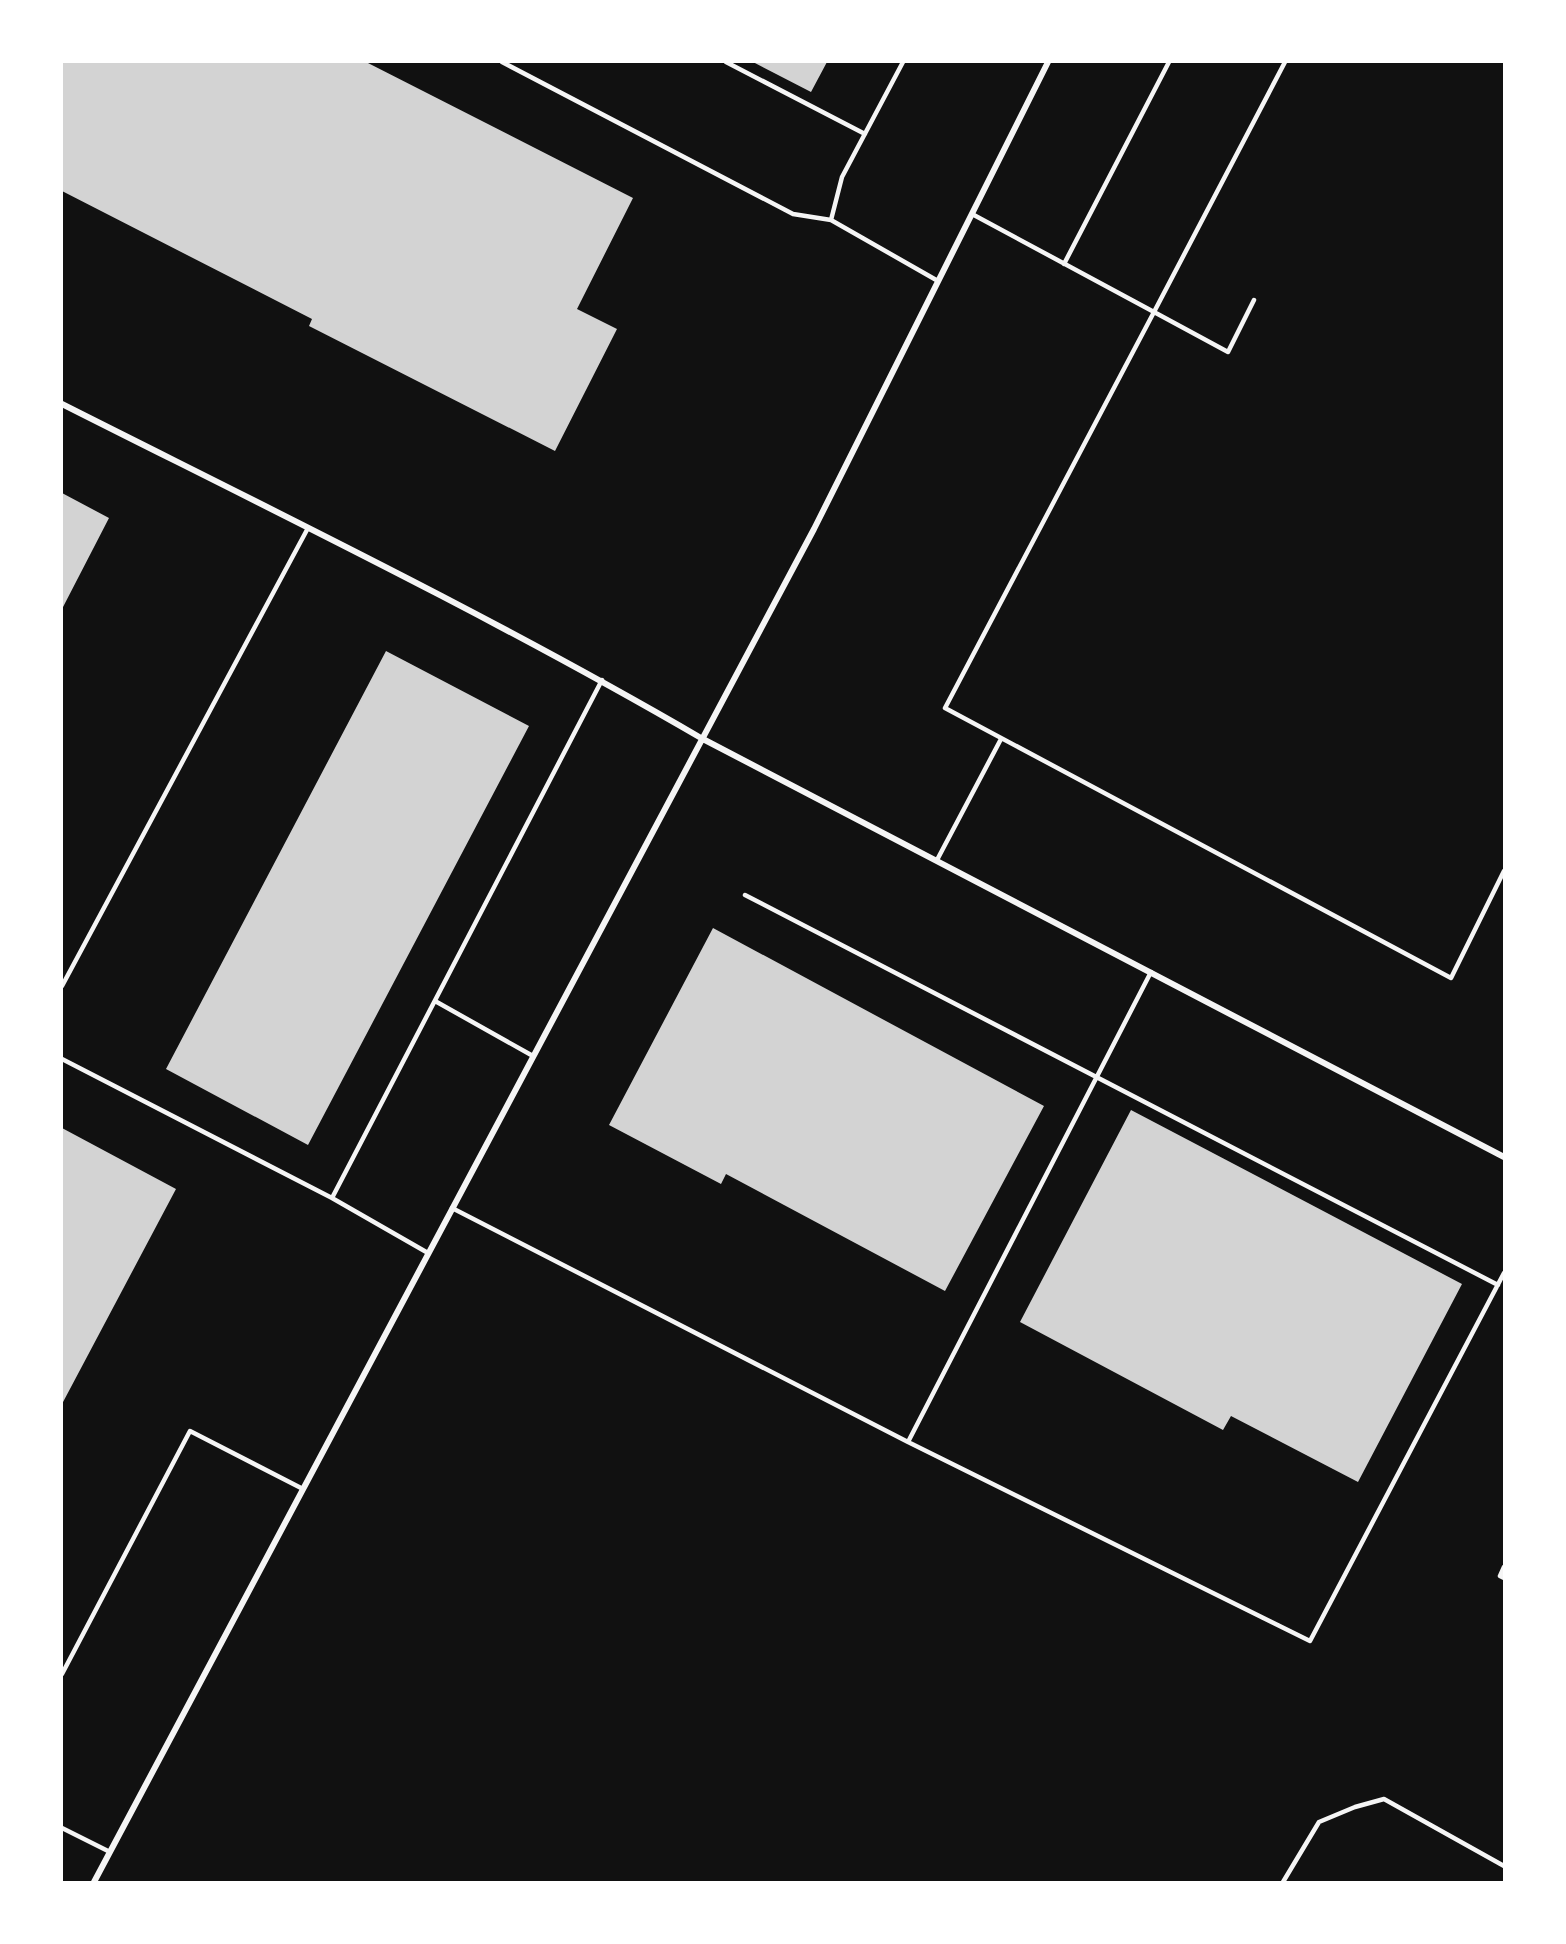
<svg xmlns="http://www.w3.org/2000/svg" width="1566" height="1944" viewBox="0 0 1566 1944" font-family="Karla,sans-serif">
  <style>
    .building { fill: #d3d3d3 }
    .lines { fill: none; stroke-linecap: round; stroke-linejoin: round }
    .service { stroke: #f5f5f5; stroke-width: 4.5 }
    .minor { stroke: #f5f5f5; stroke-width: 6 }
  </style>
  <rect width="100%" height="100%" fill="#111"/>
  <path class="building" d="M62,62h304l267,136 -56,111 40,20 -62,122 -246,-125 3,-7 -250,-128z
    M753,62h74l-16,30z
    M62,493l47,25 -47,91z
    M386,651l143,75 -221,419 -142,-76z
    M713,928l331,178 -99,185 -219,-117 -5,10 -112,-59z
    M1131,1110l331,174 -104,198 -127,-66 -8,14 -203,-108z
    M62,1128l114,61 -114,215z"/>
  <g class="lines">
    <path class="service" d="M502,62l291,152 38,6 107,61
      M726,62l139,72
      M972,214l182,98 131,-250
      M831,220l11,-43 61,-115
      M1064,264l105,-202
      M1254,300l-26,52 -74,-40 -209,396 506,270 53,-107
      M937,860l64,-121
      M745,895l753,390
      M62,986l246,-458
      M435,1001l98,55
      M62,1059l270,139
      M452,1208l456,234 243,-470
      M428,1253l-96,-55 270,-518
      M908,1442l402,199 194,-368
      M1504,1567l-4,9 4,2
      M62,1674l128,-243 113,58
      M62,1828l48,24
      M1283,1882l36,-60 36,-15 29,-8 120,67"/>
    <path class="minor" d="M62,404c214,108 431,213 639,334l803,419
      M94,1882l720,-1353 234,-467"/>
  </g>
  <rect width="1566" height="1944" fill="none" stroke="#ffffff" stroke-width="126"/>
</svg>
